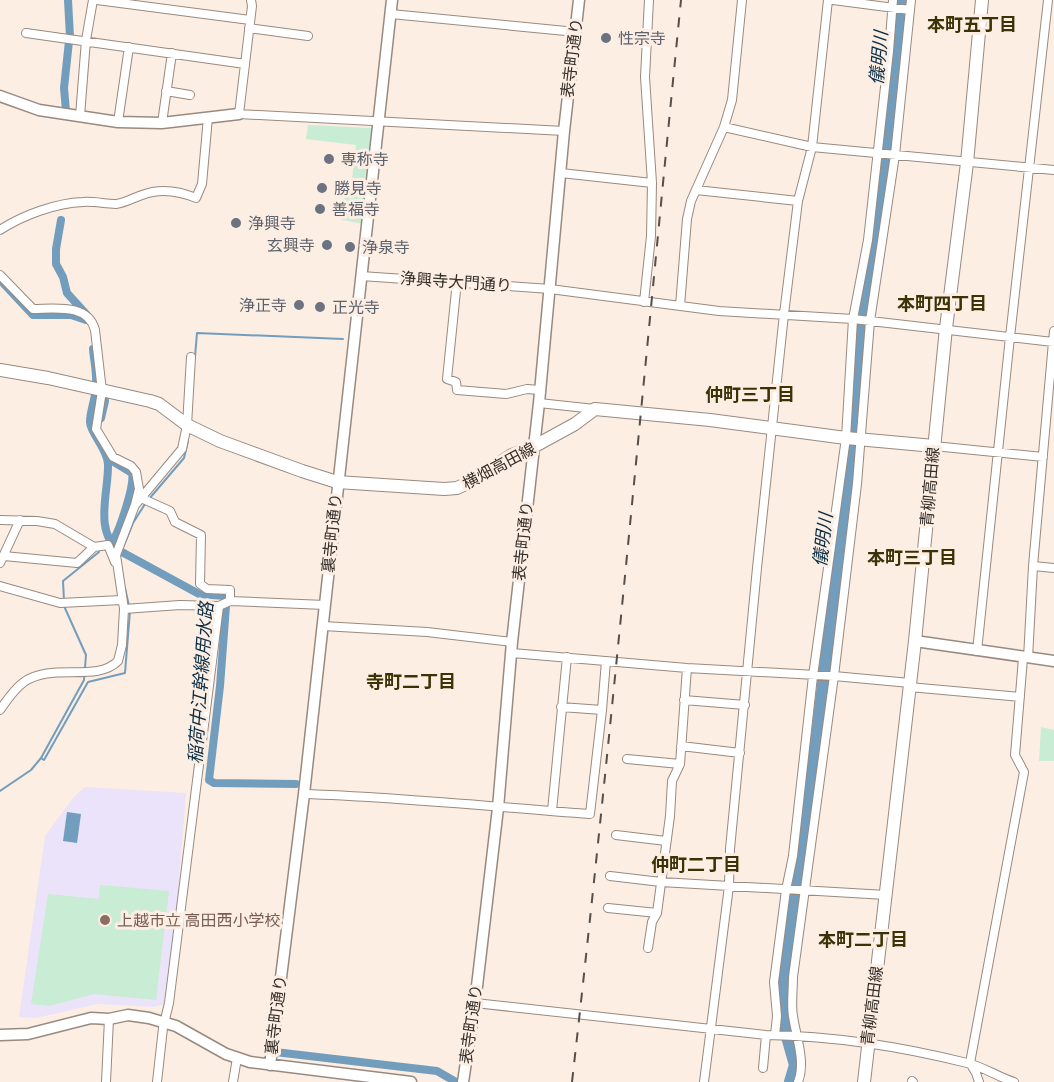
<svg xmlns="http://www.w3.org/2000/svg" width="1054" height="1082" viewBox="0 0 1054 1082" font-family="Cabin,'Noto Sans JP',sans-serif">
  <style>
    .education { fill: #eae3f9 }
    .green { fill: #c8ecd4 }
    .water { fill: #729dbd }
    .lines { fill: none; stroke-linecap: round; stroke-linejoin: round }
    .stream { stroke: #729dbd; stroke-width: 2 }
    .canal { stroke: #729dbd; stroke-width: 8 }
    .river { stroke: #729dbd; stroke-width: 14 }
    .minor-casing { stroke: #988a80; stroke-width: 10 }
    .tertiary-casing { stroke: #988a80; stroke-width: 13 }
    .secondary-casing { stroke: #988a80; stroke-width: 14 }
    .minor { stroke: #fff; stroke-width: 8 }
    .tertiary { stroke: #fff; stroke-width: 10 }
    .secondary { stroke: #fff; stroke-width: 12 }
    .rail { stroke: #564e49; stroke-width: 2; stroke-dasharray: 10 10; stroke-linecap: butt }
    .worship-dot { fill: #6b7280; stroke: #fdeee3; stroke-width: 2 }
    .education-dot { fill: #8d6e63; stroke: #fdeee3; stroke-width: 2 }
    .labels { text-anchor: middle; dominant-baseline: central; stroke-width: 6; stroke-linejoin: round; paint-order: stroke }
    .worship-label { font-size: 16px; fill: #5b616d; stroke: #fdeee3; text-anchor: start }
    .street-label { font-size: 16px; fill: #342e2a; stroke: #fdeee3 }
    .education-label { font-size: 16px; fill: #785e54; stroke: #fdeee3; text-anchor: start }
    .neighbourhood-label { font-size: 18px; font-weight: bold; fill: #3b3206; stroke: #fdeee3 }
    .water-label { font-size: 18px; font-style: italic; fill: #0b2f46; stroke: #fdeee3 }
  </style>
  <rect width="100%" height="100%" fill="#fdeee3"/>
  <path class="education" d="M85,787l101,6 -17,210 -16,4 -55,-3 -62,14 -17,-1 26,-181 29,-39z"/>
  <path class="green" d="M308,125l64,3 -8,96 -22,-4 3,-41h7l4,-34 -50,-6z
    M1041,727l13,3v31h-15z
    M100,885l69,6 -13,109 -63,-6 -43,12 -19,-2 17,-110 51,5z"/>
  <path class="water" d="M67,812l14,2 -4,29 -14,-2z"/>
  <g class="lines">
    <path class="stream" d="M195,357l2,-24 146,6
      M149,499l35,-41 4,-17
      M122,550l11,-27 12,-19
      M125,588l4,18
      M64,601l-1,-20 36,-29
      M41,758l43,-78 2,-25 -22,-49
      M0,791l31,-21 10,-12 3,2 44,-78 37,-9 5,-62"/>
    <path class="canal" d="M68,0l2,37
      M66,111l-2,-23 5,-47
      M61,220l-5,29v15l7,13 4,16 20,22
      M4,284l29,31h38l15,5
      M93,349c1,12 4,24 3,36 0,13 -6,25 -6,37 0,11 17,26 18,42 1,27 -15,68 12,87l79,43 26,2 1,10 -6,80 -11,94 5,3 82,1
      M101,418l4,-17
      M114,462l18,11c3,12 -12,55 -18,66
      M275,1052l162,19 19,11"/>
    <path class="river" d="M791,1082l5,-17 -13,-46 1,-45 20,-121 46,-388 13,-149 24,-144 15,-172"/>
    <defs>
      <path id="minor" d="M97,0l153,20
        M251,0l1,6 -13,108 325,17
        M833,0l77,10
        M391,14l185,18
        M249,28l59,8
        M26,33l219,31
        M166,91l24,4
        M80,116l6,-76 7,-40
        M118,122l11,-75
        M162,123l10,-70
        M724,127l88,20 242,23
        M561,173l91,10
        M696,190l102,11
        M0,230c23,-15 56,-27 83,-28 11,-1 22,2 33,2 9,-1 17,-6 26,-9 18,-7 37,-4 54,3l6,-14 6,-67
        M0,275l33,34c21,0 55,-6 62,21l7,61 -6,38 17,28 18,9 5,6 3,17 -4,16 -19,50 8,54 -2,36 -4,16c-22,22 -66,1 -94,21 -10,7 -17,18 -24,28
        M361,276l189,13 169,22 134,8 200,23
        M457,281l-10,98 9,3 1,8 49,4 21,-5 13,1
        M644,302l7,-66 1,-53 -7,-106 4,-77
        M680,306l7,-87 4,-18 33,-74 8,-27 10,-100
        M539,403l56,6
        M934,446l109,11
        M141,498l29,13 5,11 26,13 -1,49 7,5 23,1v11
        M136,504l46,-55 5,-24 4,-68
        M0,520l37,1 18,3 39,23 -17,16 -73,-7
        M94,547l14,-2 7,17
        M0,563l20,-43
        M1033,566l21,2
        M0,586l60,17 62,-3
        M124,609l56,-4 39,1 11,-5 95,4
        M323,626l104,6 85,10
        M977,651l33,-314 38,-337
        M512,653l175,15 147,8 76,7
        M1028,658l5,-92 21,-235
        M909,687l111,10
        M684,700l61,5
        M602,710l4,-49
        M681,746l59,7
        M627,759l53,5
        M304,794c96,3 191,13 286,20l12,-104 -41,-3
        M552,811l15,-154
        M616,835l50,6
        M610,876l51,6 225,13
        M608,908l49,5
        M648,948l4,-26 5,-9 13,-97 2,-35 8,-17 7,-96
        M475,1003l291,32c66,1 137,12 201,28 17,4 31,14 47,19
        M775,1035l2,-19 -3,-34 12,-92 7,-34 20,-180 33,-238 7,-119 15,-79 21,-189 4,-51
        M763,1068l3,-33
        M912,1081l1,1
        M106,1082l3,-63
        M157,1082l6,-54 6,-25 50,-397
        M233,1082l4,-24
        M704,1082l25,-196 1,-37 27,-281 27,-254 14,-113 14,-54 16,-147
        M798,1082c8,-20 -2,-45 -5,-66 -2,-12 0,-26 0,-39l41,-301 23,-192 13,-163 25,-166 16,-155
        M979,1082l-3,-9 -6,-10 54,-291 -9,-17 8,-97"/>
      <path id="tertiary" d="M0,96l39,14 79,12 44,1 77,-9
        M915,641l139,20
        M0,1035l28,-1 63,-16 18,1 19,-4 21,3 27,8 50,28 24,8 161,20
        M270,1065l34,-271 88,-794
        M463,1082l12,-79 23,-195 14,-166 27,-239 25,-272 15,-131"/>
      <path id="secondary" d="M0,370l48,8 102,23 9,3 28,21 33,16 82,30 35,11 107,7 13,-1 13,-6 42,-27 21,-8 42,-23 20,-15 115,11 136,18 88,8
        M864,1082l51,-441 31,-313 21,-165 15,-163"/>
    </defs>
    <use href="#minor" class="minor-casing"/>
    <use href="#tertiary" class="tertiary-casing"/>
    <use href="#secondary" class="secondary-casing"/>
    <use href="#minor" class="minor"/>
    <use href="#tertiary" class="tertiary"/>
    <use href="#secondary" class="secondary"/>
    <path class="rail" d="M572,1082c41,-360 73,-721 109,-1082"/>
  </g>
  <g class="worship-dot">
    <circle cx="606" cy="38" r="6"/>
    <circle cx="329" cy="159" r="6"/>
    <circle cx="322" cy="188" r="6"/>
    <circle cx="320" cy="209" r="6"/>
    <circle cx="236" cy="223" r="6"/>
    <circle cx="327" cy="245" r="6"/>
    <circle cx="350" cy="247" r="6"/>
    <circle cx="299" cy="305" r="6"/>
    <circle cx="320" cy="307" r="6"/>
  </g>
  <circle class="education-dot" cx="105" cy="920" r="6"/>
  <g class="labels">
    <g class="worship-label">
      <text x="618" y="38">性宗寺</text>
      <text x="341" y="159">専称寺</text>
      <text x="334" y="188">勝見寺</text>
      <text x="332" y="209">善福寺</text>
      <text x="248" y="223">浄興寺</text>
      <text x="315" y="245" text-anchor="end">玄興寺</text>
      <text x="362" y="247">浄泉寺</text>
      <text x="287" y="305" text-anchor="end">浄正寺</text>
      <text x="332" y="307">正光寺</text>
    </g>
    <g class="street-label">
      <text transform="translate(572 58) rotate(-83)">表寺町通り</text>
      <text transform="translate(456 282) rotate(4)">浄興寺大門通り</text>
      <text transform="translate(499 466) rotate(-28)">横畑高田線</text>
      <text transform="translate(930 487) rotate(-85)">青柳高田線</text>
      <text transform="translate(332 533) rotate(-84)">裏寺町通り</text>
      <text transform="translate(523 541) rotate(-84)">表寺町通り</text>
      <text transform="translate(872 1006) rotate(-83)">青柳高田線</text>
      <text transform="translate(276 1015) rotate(-83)">裏寺町通り</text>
      <text transform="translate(471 1024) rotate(-82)">表寺町通り</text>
    </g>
    <g class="education-label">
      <text x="117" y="920">上越市立 高田西小学校</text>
    </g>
    <g class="neighbourhood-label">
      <text x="972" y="25">本町五丁目</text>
      <text x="942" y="304">本町四丁目</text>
      <text x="750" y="395">仲町三丁目</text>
      <text x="912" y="558">本町三丁目</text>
      <text x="411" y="682">寺町二丁目</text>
      <text x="696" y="865">仲町二丁目</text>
      <text x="863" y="940">本町二丁目</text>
    </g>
    <g class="water-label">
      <text transform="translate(879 58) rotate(-85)">儀明川</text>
      <text transform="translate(823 540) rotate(-83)">儀明川</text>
      <text transform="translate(201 683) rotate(-86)">稲荷中江幹線用水路</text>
    </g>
  </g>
</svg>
